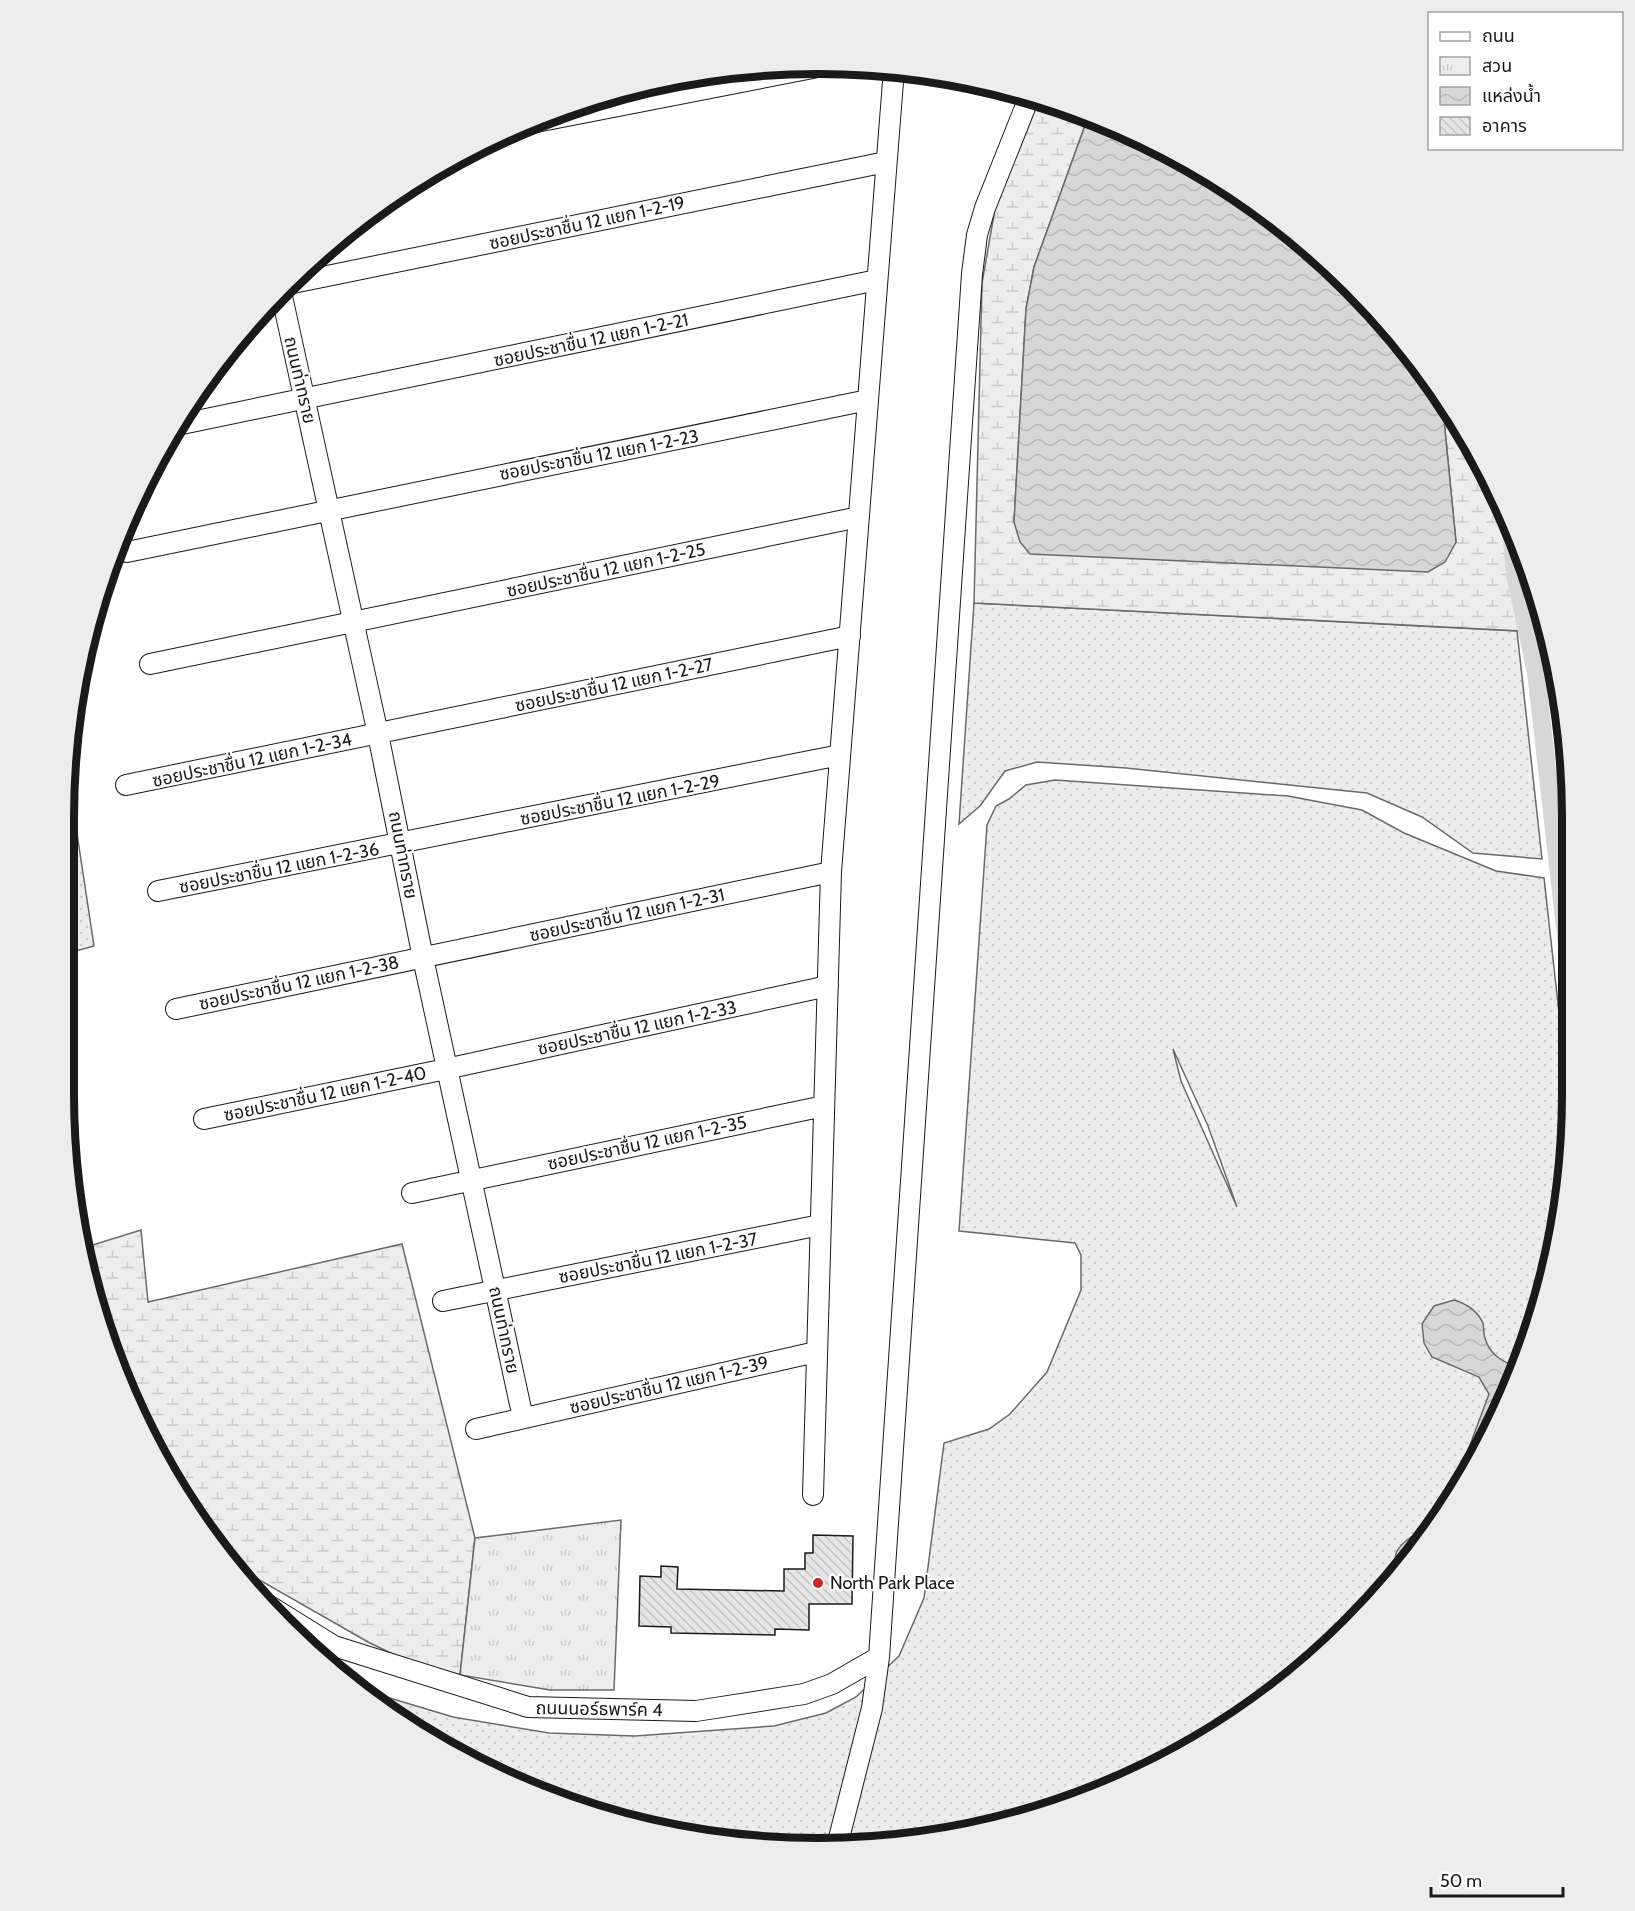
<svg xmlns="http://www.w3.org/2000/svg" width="1635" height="1911" viewBox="0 0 1635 1911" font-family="Cabin,'Noto Sans Thai',sans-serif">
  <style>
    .grass { fill: url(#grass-dots); stroke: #6a6a6a; stroke-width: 1.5; fill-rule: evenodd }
    .wetland { fill: url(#wetland-marsh); stroke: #6a6a6a; stroke-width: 1.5 }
    .park { fill: url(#park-tufts); stroke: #6a6a6a; stroke-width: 1.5 }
    .water { fill: url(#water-waves); stroke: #6a6a6a; stroke-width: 1.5 }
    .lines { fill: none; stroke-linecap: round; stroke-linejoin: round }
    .canal { stroke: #d7d7d7; stroke-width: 18 }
    .building { fill: url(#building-back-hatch); stroke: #1a1a1a; stroke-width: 1.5 }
    .minor-casing { stroke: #1a1a1a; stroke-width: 22 }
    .minor { stroke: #fff; stroke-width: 20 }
    .poi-dot { fill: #c62828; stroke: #fff; stroke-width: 2 }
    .labels { text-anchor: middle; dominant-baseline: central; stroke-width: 4.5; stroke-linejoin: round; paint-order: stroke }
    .street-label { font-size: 18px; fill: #1a1a1a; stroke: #fff }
    .poi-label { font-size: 18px; fill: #1a1a1a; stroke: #fff; text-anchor: start }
    .rim { fill: none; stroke: #1a1a1a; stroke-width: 8 }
  </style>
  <defs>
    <pattern id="grass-dots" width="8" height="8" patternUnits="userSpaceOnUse" patternTransform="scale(1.5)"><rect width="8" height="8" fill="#ededed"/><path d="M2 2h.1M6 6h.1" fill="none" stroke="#cbcbcb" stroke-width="1.8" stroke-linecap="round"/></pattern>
    <pattern id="wetland-marsh" width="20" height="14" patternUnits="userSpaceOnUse" patternTransform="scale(1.5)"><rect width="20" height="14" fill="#ededed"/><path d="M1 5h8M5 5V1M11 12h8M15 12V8" fill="none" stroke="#cbcbcb"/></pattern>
    <pattern id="park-tufts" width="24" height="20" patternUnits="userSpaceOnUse" patternTransform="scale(1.5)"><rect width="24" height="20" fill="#ededed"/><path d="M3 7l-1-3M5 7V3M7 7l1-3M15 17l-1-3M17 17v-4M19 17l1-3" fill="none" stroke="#cbcbcb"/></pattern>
    <pattern id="water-waves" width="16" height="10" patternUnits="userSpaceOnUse" patternTransform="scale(1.5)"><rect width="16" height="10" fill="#d7d7d7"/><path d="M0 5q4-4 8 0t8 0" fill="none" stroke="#b8b8b8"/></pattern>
    <pattern id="building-back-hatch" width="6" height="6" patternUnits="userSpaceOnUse" patternTransform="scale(1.5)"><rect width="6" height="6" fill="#e6e6e6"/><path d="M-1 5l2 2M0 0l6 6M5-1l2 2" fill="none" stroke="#c5c5c5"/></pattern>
  </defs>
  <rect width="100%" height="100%" fill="#fff"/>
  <path class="grass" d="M974,603l543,28 25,228 -69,-6 -51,-36 -55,-24 -241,-25 -89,-6 -32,9 -25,35 -21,18z
    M75,697l-2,110 21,139 -29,8 4,-235z
    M1055,780l233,16 74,14 42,23 92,38 48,7 26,234 -13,129 -42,141 -70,130 -94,115 -156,120 -135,61 -144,34h-197l-144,-34 -177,-87 -35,-31 90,27 96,16 86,3 139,-10 52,-13 30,-16 43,-41 25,-58 20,-155 45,-14 21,-15 37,-42 34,-82v-35l-6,-12 -116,-12 28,-406 9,-19 13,-7 17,-14zM1173,1049l35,77 29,81 -56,-126z"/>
  <path class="wetland" d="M1039,99l49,18 -54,150 -8,42 -12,213 442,20 -14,-142 29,40 61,135 11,57 -569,-29 8,-320 13,-74z
    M141,1230l7,72 254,-58 73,294 -15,137 -55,-15 -37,-18 -135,-77 -92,-137 -52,-140 -6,-40z"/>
  <path class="park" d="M621,1520l-7,170h-64l-90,-15 15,-137z"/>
  <path class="water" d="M1088,117l63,24 126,78 108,101 57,80 14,142 -11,20 -17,10 -398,-18 -10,-12 -6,-20 12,-213 8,-42z
    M1454,1300c13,4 23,10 29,23 1,5 0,10 2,15 4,16 19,26 34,28l-4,16 -41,76 -7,-5 22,-59 -10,-17 -47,-20 -8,-14 -2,-19 12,-18z
    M1411,1537h14l-29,35c-3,-19 0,-24 15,-35z"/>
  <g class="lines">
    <path class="canal" d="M1511,528l4,47 21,97 35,308"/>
  </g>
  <path class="building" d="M813,1535l40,1 -1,68h-43v26l-34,-1v6l-104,-2v-6l-32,-1 1,-50 21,1v-11l17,1 -1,22 107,2v-22h21v-16h8z"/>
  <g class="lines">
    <defs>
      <path id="minor" d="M531,123l292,-57
        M288,284l598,-122
        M281,292l97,442 45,224 100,460
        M177,425l700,-145
        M127,552l741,-152
        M150,664l709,-147
        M126,785l724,-149
        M158,891l682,-136
        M176,1009l655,-137
        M204,1119l242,-50 382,-83
        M412,1193l412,-87
        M443,1301l377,-76
        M476,1429l340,-77
        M813,1495l18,-623 63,-803
        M260,1600l74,46 194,61 168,4 108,-17 28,-10 47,-27
        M838,1842l34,-134 7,-51 93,-1383 5,-39 8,-27 45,-113"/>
    </defs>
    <use href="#minor" class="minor-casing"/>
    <use href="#minor" class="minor"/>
  </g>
  <circle class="poi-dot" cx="818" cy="1583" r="6"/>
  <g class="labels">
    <g class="street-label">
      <text transform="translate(587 223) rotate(-12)">ซอยประชาชื่น 12 แยก 1-2-19</text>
      <text transform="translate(591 340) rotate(-12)">ซอยประชาชื่น 12 แยก 1-2-21</text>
      <text transform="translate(300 380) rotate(77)">ถนนท่าทราย</text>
      <text transform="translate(599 455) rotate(-11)">ซอยประชาชื่น 12 แยก 1-2-23</text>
      <text transform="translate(606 570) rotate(-12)">ซอยประชาชื่น 12 แยก 1-2-25</text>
      <text transform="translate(614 685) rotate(-12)">ซอยประชาชื่น 12 แยก 1-2-27</text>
      <text transform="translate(252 760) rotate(-12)">ซอยประชาชื่น 12 แยก 1-2-34</text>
      <text transform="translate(620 800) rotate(-11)">ซอยประชาชื่น 12 แยก 1-2-29</text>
      <text transform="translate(403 855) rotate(79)">ถนนท่าทราย</text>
      <text transform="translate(279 868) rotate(-11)">ซอยประชาชื่น 12 แยก 1-2-36</text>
      <text transform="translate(627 915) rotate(-12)">ซอยประชาชื่น 12 แยก 1-2-31</text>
      <text transform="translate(299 983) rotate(-12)">ซอยประชาชื่น 12 แยก 1-2-38</text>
      <text transform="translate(637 1028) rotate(-12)">ซอยประชาชื่น 12 แยก 1-2-33</text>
      <text transform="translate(325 1094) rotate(-12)">ซอยประชาชื่น 12 แยก 1-2-40</text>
      <text transform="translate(647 1143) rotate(-12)">ซอยประชาชื่น 12 แยก 1-2-35</text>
      <text transform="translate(658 1258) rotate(-11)">ซอยประชาชื่น 12 แยก 1-2-37</text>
      <text transform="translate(504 1330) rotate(78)">ถนนท่าทราย</text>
      <text transform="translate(669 1385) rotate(-13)">ซอยประชาชื่น 12 แยก 1-2-39</text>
      <text transform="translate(599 1709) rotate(1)">ถนนนอร์ธพาร์ค 4</text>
    </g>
    <g class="poi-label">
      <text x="830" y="1583">North Park Place</text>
    </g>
  </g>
  <path d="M0 0H1635V1911H0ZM818 74H818A744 744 0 0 1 1562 818V1094A744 744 0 0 1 818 1838H818A744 744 0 0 1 74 1094V818A744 744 0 0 1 818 74Z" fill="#ededed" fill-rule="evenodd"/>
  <path class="rim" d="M818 74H818A744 744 0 0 1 1562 818V1094A744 744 0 0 1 818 1838H818A744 744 0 0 1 74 1094V818A744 744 0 0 1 818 74Z"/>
  <rect x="1428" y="12" width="195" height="138" fill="#ffffff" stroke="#a3a3a3" stroke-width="1.5"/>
  <rect x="1440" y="32" width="30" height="9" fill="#ffffff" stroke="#a3a3a3" stroke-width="1.5"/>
  <text x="1482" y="42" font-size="18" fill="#1a1a1a">ถนน</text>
  <rect x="1440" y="57" width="30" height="18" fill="url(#park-tufts)" stroke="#a3a3a3" stroke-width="1.5"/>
  <text x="1482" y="72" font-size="18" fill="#1a1a1a">สวน</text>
  <rect x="1440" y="87" width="30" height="18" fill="url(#water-waves)" stroke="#a3a3a3" stroke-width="1.5"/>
  <text x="1482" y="102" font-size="18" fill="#1a1a1a">แหล่งน้ำ</text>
  <rect x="1440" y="117" width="30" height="18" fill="url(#building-back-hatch)" stroke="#a3a3a3" stroke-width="1.5"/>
  <text x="1482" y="132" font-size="18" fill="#1a1a1a">อาคาร</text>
  <path d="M1431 1887v9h132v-9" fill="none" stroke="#1a1a1a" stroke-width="3"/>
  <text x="1440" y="1887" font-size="18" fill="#1a1a1a" stroke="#ffffff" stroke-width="4.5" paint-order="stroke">50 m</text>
</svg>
